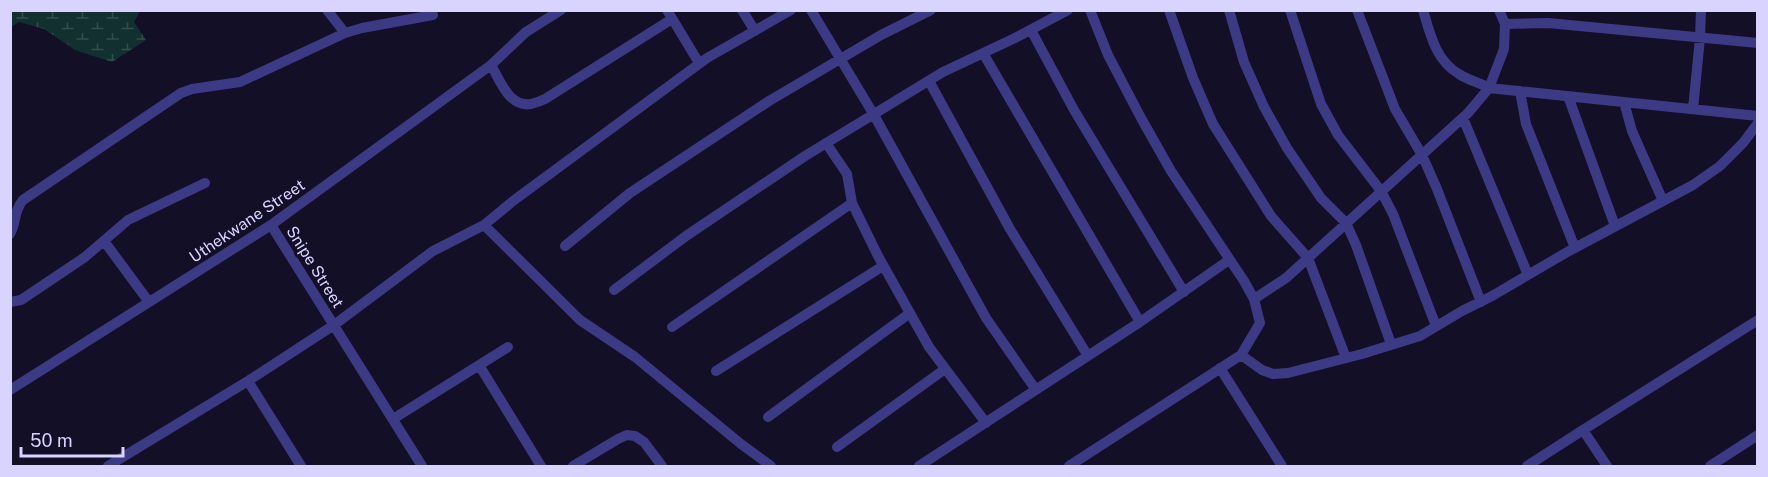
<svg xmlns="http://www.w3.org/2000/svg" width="1768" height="477" viewBox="0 0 1768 477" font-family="'Public Sans',sans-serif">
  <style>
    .wetland { fill: url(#wetland-marsh) }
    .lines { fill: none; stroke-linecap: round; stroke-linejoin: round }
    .street { stroke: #3d3a85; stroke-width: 10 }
    .labels { text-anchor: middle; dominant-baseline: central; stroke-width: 6; stroke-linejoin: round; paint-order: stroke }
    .street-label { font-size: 16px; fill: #d9d4ff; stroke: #130f26 }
  </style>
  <defs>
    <pattern id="wetland-marsh" width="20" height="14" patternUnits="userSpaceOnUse" patternTransform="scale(1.5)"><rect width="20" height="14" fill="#12302f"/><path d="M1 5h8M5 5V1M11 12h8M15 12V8" fill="none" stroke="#344d4e"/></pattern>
  </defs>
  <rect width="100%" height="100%" fill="#130f26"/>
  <path class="wetland" d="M11,10l129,1 -6,11 12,18 -34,22 -37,-12 -31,-21 -25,-7 -8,5z"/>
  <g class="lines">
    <path class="street" d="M327,10l18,23
      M667,10l32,53
      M742,10l13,21
      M811,10l63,105 112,203 50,72
      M1169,10l24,68 20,46 58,92 37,42 38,100
      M1229,10l15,52 20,45 23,41 34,50 25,25 10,22 35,99
      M1290,10l31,94 17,31 43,56 12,23 43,112
      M1357,10l38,99 27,46 15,34 44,113
      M1423,10c7,24 13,51 36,64 9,6 21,9 30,14l269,28
      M1505,24l43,-1 210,20
      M1031,30l43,80 110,182
      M983,53l157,269
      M491,65c9,15 18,43 40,39 4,-1 10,-3 14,-5l127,-80
      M929,81l81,148 78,127
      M1520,91l6,33 49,124
      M1568,96l47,130
      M1624,102l8,29 31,70
      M1693,109l7,-71 1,-28
      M1463,118l65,157
      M826,143l21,31 5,29 26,53 51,91 57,76
      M271,225l151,241
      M484,225l96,95 55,37 106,87 30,22
      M10,234c7,-12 3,-22 13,-34l158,-107 11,-4 48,-7 105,-49 17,-5 71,-13
      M104,241l45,61
      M565,246l65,-53 139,-92 112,-66 50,-25
      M614,290l72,-54 119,-80 138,-84 72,-34 53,-28
      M1254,299l32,-21 182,-165 21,-25 15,-39 1,-25 -6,-14
      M10,302l11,-2 64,-43 43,-37 77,-37
      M672,327l180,-124
      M1241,355l21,15 11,4 15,-1 74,-19 58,-18 42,-25 30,-15 77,-45 124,-66 27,-19 23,-23 15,-20
      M479,365l62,101
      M1220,368l62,98
      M716,371l167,-105
      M248,381l53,85
      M10,390l261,-165 220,-160 35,-33 35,-22
      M768,417l142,-104
      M393,419l115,-72
      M837,447l108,-78
      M108,466l140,-85 86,-56 99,-74 51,-26 29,-24 194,-143 84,-48
      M573,466l45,-27 9,-4 8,1 9,6 18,24
      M919,466l221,-144 89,-62
      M1069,466l172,-111 19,-32 -6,-24 -10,-18 -73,-110 -30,-53 -33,-63 -18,-45
      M1527,466l56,-36
      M1607,466l-24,-36 175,-110
      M1710,466l48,-31"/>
  </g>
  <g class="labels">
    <g class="street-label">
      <text transform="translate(247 221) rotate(-34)">Uthekwane Street</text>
      <text transform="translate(315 267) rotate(58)">Snipe Street</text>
    </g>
  </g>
  <rect width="1768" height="477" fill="none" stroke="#d9d4ff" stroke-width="24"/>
  <path d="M21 447v9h102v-9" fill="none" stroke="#d9d4ff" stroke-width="3"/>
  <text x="30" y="447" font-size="18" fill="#d9d4ff" stroke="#130f26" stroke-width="4.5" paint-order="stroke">50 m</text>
</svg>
